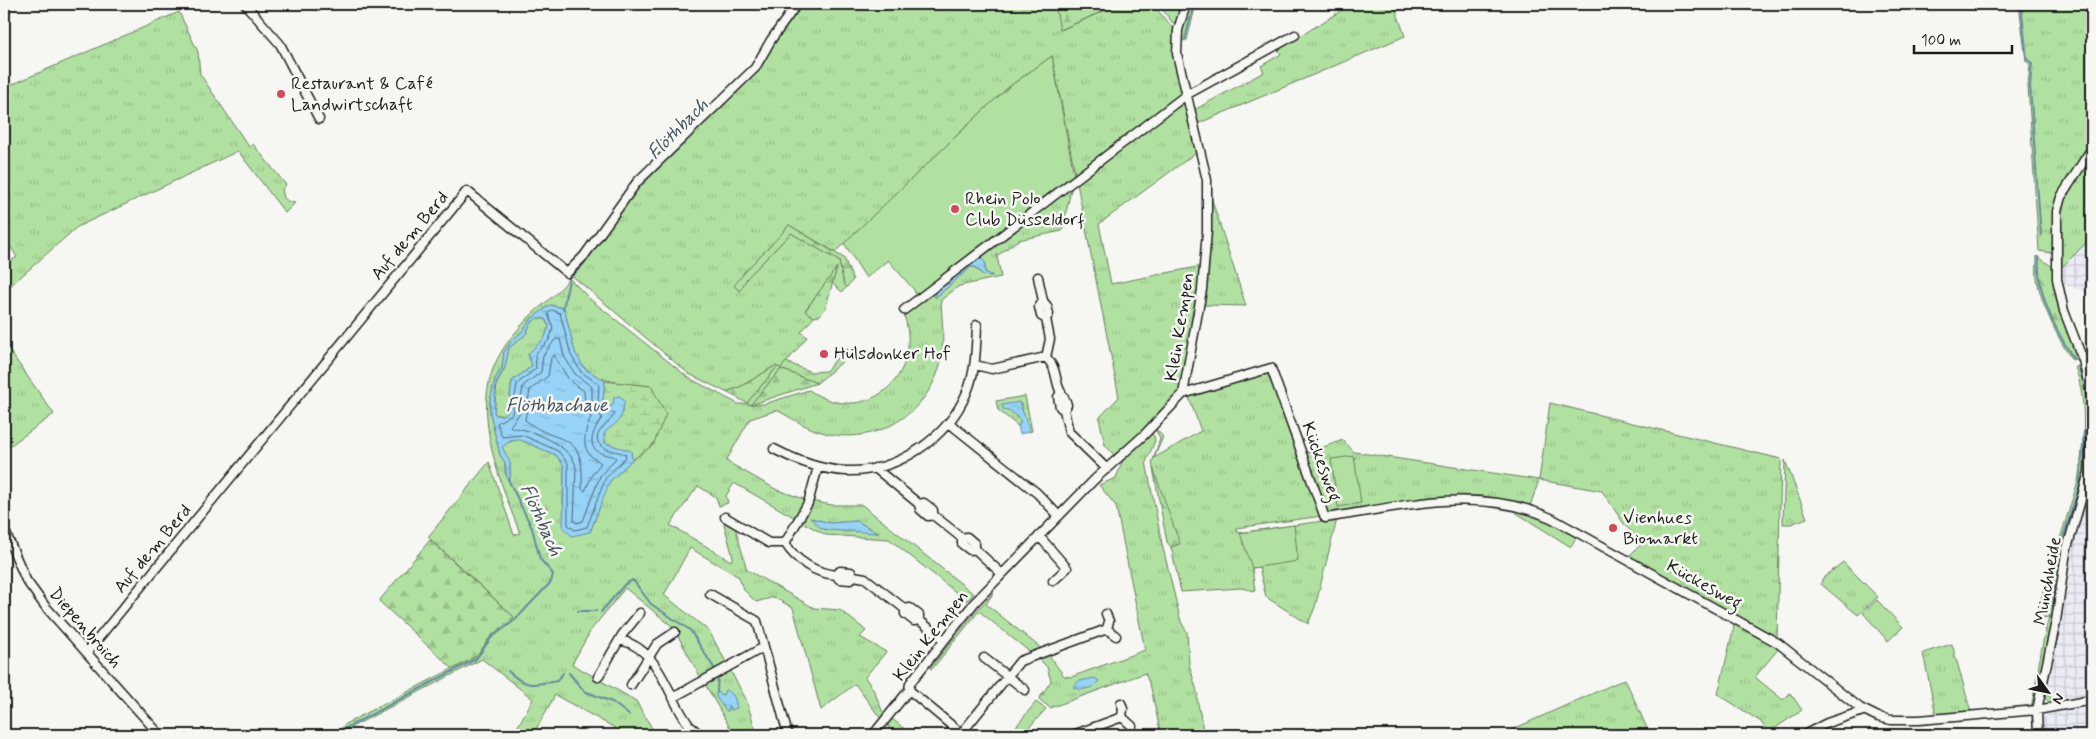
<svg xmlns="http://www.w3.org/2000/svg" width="2096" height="739" viewBox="0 0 2096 739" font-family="Mynerve,sans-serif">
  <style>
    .industrial { fill: url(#industrial-grid) }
    .grass { fill: url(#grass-tufts); stroke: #667e5e; fill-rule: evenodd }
    .forest { fill: url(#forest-firs); stroke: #667e5e }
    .wetland { fill: url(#wetland-marsh); stroke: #667e5e }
    .pitch { fill: #b1e1a1; stroke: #667e5e }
    .water { fill: url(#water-ripples); stroke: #658a9f; fill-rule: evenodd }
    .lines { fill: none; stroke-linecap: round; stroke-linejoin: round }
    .shore { stroke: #4d6574; stroke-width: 1 }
    .stream { stroke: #658a9f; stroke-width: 2 }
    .minor-casing { stroke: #1c1c1c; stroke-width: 11 }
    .minor { stroke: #f6f6f2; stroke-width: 8 }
    .poi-dot { fill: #d1495b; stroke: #f6f6f2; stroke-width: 2 }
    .labels { text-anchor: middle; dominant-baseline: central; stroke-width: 5; stroke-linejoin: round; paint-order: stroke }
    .poi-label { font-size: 18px; fill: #1c1c1c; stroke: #f6f6f2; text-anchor: start }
    .street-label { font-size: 18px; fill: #1c1c1c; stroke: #f6f6f2 }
    .water-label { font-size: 19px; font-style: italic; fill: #41535e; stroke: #f6f6f2 }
  </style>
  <defs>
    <pattern id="industrial-grid" width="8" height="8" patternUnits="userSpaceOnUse" patternTransform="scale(1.25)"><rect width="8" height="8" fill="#eaebf4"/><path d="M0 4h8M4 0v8" fill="none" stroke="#c8c9d1"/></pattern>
    <pattern id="grass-tufts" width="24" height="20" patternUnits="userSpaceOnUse" patternTransform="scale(1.25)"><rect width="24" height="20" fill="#b1e1a1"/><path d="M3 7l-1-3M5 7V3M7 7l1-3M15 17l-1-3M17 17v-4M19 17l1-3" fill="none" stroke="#98c08a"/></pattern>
    <pattern id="forest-firs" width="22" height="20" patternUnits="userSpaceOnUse" patternTransform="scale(1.25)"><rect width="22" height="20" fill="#b1e1a1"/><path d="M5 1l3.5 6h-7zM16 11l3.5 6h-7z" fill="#98c08a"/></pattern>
    <pattern id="wetland-marsh" width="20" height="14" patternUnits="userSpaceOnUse" patternTransform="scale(1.25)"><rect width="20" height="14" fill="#b1e1a1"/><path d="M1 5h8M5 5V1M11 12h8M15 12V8" fill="none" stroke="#98c08a"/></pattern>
    <pattern id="water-ripples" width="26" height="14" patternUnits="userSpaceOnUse" patternTransform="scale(1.25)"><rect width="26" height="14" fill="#96d3f7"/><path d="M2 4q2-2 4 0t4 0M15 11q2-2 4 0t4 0" fill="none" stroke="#81b5d3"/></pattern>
  </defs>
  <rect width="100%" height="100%" fill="#f6f6f2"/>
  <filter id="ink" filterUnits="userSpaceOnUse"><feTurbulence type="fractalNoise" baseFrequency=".02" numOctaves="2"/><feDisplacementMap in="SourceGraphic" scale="10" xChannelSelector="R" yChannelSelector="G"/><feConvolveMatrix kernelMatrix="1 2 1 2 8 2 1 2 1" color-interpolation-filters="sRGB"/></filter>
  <g filter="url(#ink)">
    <path class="industrial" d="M2092,237v57l-31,-11 -2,-13z
      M2092,462v233l-38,7 -9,-12 14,-58 12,-84 15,-52z
      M2092,706v29h-52l-1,-7 3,-10 9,-5z"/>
    <path class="grass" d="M800,4h255l6,26 58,-26h33l23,26v35l7,27 -2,5v6l6,2 11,47 -98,72 12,60 91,-18 -19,121c-16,26 -45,50 -69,68l-9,-10 -6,-27 20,-21 -67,-341 -42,30 -20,18 -155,148 -46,-27 -21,26 -25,22 -3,17 7,-12 44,-45 48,28 5,23 3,3 -5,5 -10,-9 5,-14 -32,41 9,7 -13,15 6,5 -26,32 -6,-3 -35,21 -14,5 -37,-18 -119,-100 60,-81 86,-84 52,-62z
      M1158,4h25l-5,17 -5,2z
      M1188,4h8l-9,36 -8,2z
      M1352,4h42l11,32 -208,88 -3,-14 70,-38 -3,-6 20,-12 -3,-4z
      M2019,4h73v139l-27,40 -9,19 -2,49 -2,2 -13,-2 -11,-165 2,-22 -4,-3z
      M179,12l19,40 2,22 49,73 4,-3 33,41 -4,4 2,9 5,4 6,1 -10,10 -47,-62 -161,76 -69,61 -4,-5v-18l13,-8 -13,-20v-149z
      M2086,163l6,9v65l-33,33 2,-67z
      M1072,185l-10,46 -44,9 -21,16 4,21 -42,9 -18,14c1,21 4,44 -1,65 -13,49 -65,81 -115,68 -17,-4 -32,-14 -48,-23l-27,9 -24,42 51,29 30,10 -10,19 -63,-36 -8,13 2,7 -9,3 -3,-9 -18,-11 -28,39 61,36 2,-4 -9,-33 4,-1 7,4 12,43 67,38 26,2 24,19 2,2 -6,6 26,15 -21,25 9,14 10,24 -3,4 -26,-35 -34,26 -28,-102 -19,-11 -18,5 -13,-13 -4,-12 -49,-29 -26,47 45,36 18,33 -26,14 -28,-51 -48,-39 -34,42 -19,34 64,37 20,34h-37l-4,-7 -60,-33 -22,40h-20l20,-36 -51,-40 -132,69 -10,7h-6l13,-12 130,-67 14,-20 23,-19 -86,-80 61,-75 25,73 6,-2c-19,-48 -48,-119 -25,-169 6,-14 16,-27 26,-38 14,-18 36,-29 48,-48l22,22 98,78 49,26h26l45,-14c55,38 116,-12 95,-75zM980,257l5,5v10l6,3h-8l-9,-8h-3l-34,29 -2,-4zM551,305l13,3c4,14 6,28 10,42 11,34 48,33 77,36l2,59 -21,15 -22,21 -20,51 -27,-28 1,-38 -8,-11 -36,-16 -15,4 -3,4 8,17v14l-5,-4v-12l-5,-7 -10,-42v-12l5,-22 7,-11 2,-16 8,-12 10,-8 9,-13z
      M1211,197l35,109 -42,-1 6,-70z
      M537,318l8,1 4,8 -4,10 -17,17 4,12 -20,15 -4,30c-4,4 -9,6 -14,2l3,-30 8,-16 4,-19 17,-14 4,-10z
      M4,343l50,71 -50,36z
      M2082,365l7,33 -3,72 -52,237h-3c7,-30 9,-59 18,-90l-14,2 43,-138c6,-37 10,-78 -3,-114z
      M1270,371l52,145 -86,12 3,5 98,-14 -22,88 -7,17 -42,-27 -7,-30 -7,1 3,23 -14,-3 -60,4 -10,-45 3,-2 -22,-82 8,-24 -5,-11 8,9 -9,21 47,-27 -13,-36z
      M1025,396l7,35 -4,1 1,-4 -5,-8 -3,-16 -10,7 10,11 -3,4 -20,-16 -2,-9z
      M1550,403l231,56 -4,180 -150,-81 15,-15 -18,-19 -22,-33 -63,-11 -9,26 -52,-9h-29l-123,18 -22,-61 39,-14 11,12 185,28z
      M1151,433l3,3 1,5 -9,21 16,82 19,78 6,10 2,32 9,31 -1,3 7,37h-43l-10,-47 -6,-15 -95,35 -11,-9 12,-18 -4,-14 -9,-9 10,-4 16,22 7,1 74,-27 -29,-144 -17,-21 17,-7 7,-18z
      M1785,460l22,58 -16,6h-8z
      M2086,496h2l-17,52 -12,84 -14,58 9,12h-5l-6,-6 26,-149z
      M811,501l21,4h30l112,89 -7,7 -78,-62 -63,-4 -26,-14zM811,518l19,5 27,-2 20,11 -50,-2 -6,-2z
      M1507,507l21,4 49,25 -6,11z
      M1843,562l35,35 -20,18 -37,-31 1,-5z
      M994,592l-8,12 56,45 -11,4 -52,-42 -47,58 -2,-1 47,-58z
      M1735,622l45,25 -25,30 28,23 7,-7 12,17 -34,23 -7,-11 -43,-28z
      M1952,644l19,68 -35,3 -13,-62z
      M728,670h2l16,29 11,36h-23l-29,-51z
      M1625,679l25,56h-150z
      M1036,702l10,7 -24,26h-13z
      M891,718l21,17h-20l-5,-12z"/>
    <path class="forest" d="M1055,4h64l-59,26z
      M789,225l55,33 9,22 -6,7 -3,-3 -5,-23 -48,-28 -44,45 -7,13 -6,-5c16,-23 38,-40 55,-61z
      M2037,256l17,12 26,89 -8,3c-14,-21 -31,-56 -35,-81 -1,-7 0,-16 0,-23z
      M837,267l-12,43 -6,6 -5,1 -9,-6z
      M775,366l2,1 -30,36 -21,-11 14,-5z
      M781,369l36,14 -67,22z
      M1153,468l27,76 -9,3 -4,-5z
      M430,540l84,77 -23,19 -14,20 -24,13 -74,-68z"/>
    <path class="wetland" d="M837,358l5,4 -25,21 -36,-14 -31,36 -3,-2 30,-36 4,1 5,-6 25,10 15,-1z
      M605,381l46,5 15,28 -13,31 -21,15 -2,-9 -26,-8 1,-12 13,-10 -5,-16 -6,3 -4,-7z"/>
    <path class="pitch" d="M1052,56l22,119 -157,123 -3,-8 -26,-30 -22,18 -22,-35 146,-139 20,-18z
      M1354,456l7,47 -23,4 -7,-48z
      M1294,525l4,36 -46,7 -12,-35z
      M1877,600l26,27 -15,14 -25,-28z"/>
    <path class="water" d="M980,257l5,5v10l8,4 -10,-1 -8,-8h-4l-36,31v-6z
      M550,305l14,3 11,44 9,16 21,13 -2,20 4,7 6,-3 1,-8 6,-1 5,6c-2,6 -3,15 -7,19 -7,9 -17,8 -13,22l26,8 1,9 -22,21 -20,51 -18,4 -9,-8 1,-62 -8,-11 -36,-15h-8l-10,7 8,15v16l-3,1 -2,-17 -5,-7 -10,-42v-12l5,-22 7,-11 2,-16 8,-12 10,-8 9,-13zM537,318l8,1 4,7 -4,11 -17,17 4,12 -20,15 -4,30c-4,4 -9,7 -14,2l2,-30 9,-16 4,-19 17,-14 4,-10z
      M1019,402l10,26 -1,4 -8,2 -2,-8 3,-5 -10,-10 -8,-2 -1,-4z
      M810,518l20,5 27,-2 21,12 -51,-3 -6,-2z
      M1095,678l4,3 -6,6 -13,3 -7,-3 6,-6z
      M725,690c8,1 11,10 12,18l-6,2 -3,-5v6h-2l-10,-14 1,-5 6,3z"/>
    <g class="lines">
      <path class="shore" d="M552,310l8,3 11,42 10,17 18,12 -1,18 7,10 10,1c-2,9 -27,20 -14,33 2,3 19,6 24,8l1,3 -21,22 -18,48 -12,3 -7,-5v-62l-10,-12 -36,-16 -20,2 -5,-14 15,-9 5,-30 19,-16 -1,-14 14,-14 4,-12 -5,-14z
        M556,339h4l4,17 11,18 17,13v17l10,14c-7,9 -18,29 -1,35 5,3 10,1 15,5l-16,18 -17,45 -6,2 -3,-2 2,-54c-4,-21 -46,-39 -64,-39l-2,-2 9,-12 4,-28 18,-14 2,-16z
        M554,355l15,25 15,11 1,15 6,11c-5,12 -11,28 0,39 3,3 7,4 10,7l-8,10 -8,18 -3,-2c3,-62 -22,-41 -57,-69l5,-30 18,-14 3,-18z"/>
      <path class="stream" d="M2021,4l6,55 5,4 -2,23 11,150
        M1185,39l9,-35
        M759,68l11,-20 33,-44
        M635,191l121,-119
        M2039,258c-3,35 16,72 35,101
        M573,275l10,-10 35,-50
        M563,309l6,-29
        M2078,367l7,19 1,13
        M2050,580l5,5 -3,33
        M578,611h18
        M601,612l24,-28 8,-4 18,24 39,26 26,41
        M2052,621l-10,-17 38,-120 6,-79
        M508,671c18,17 26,14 49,10l6,-8
        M569,673l15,18 28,11 17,13
        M717,692l1,-17
        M2033,706l10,-43
        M2032,714l2,21
        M337,735l5,-5 134,-71 15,-21 24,-18 36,-38 2,-8 -13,-15 -8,-31 -24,-49"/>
      <defs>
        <path id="minor" d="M245,4l35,40 39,75
          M1038,277l5,24 4,5 2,8 -3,5 4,20 -4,18c12,13 8,20 14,34 3,5 6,8 7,14l-3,5 5,22 38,37
          M1043,301l-4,6 2,9 5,3
          M904,310l282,-215 109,-60
          M975,365l17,4 54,-12
          M1061,392l-3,5 2,10 4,3
          M1183,394l88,-26 54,150c77,-11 151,-33 226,0l227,125 82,65 18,9 13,3h28l118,-10 55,-10
          M949,423l88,70 22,23
          M774,449c23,12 46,21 72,22 51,2 102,-33 121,-79 9,-21 9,-44 10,-67
          M875,468l44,36 5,-1 9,7v5l29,23 5,-1 8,7v5l27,25
          M919,504l1,5 8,7 5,-1
          M725,517l44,26h16c11,18 30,30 51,32l4,-4 11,1 3,4 11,2 40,31 5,-1 9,7v5l25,20
          M4,529l22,51 19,26 115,129
          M1039,536l28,32 -14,13
          M962,538v6l8,6 5,-1
          M785,543l23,-40 10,-36
          M836,575l3,4 11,1 4,-4
          M710,594l47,27 31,114
          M905,609v5l9,7 5,-1
          M1106,614l3,7 -2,8
          M620,640c40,9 47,56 69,85 3,4 8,5 11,10
          M87,652l380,-461 100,82 17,-17 53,-74 118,-114 16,-28 26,-36
          M984,658l41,32
          M598,677l24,-42 18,-22
          M631,685l26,-41 18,-12
          M909,690l54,45
          M674,697l90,-50
          M1121,703l2,6 -1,8 10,9
          M873,735l36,-45 1,-7 65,-81 120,-123 49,-44 39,-41 19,-104 5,-59v-51l-30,-126 1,-24 8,-26
          M960,735l60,-74 87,-32 9,7
          M1073,735l49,-18
          M1804,735l23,-12 36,-12
          M2038,735l-1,-25 19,-89 10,-69 23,-80 3,-73 -9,-39 -19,-49 -7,-32v-68l4,-14 31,-49"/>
      </defs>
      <use href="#minor" class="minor-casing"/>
      <use href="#minor" class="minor"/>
    </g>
  </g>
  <g class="poi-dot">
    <circle cx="281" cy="94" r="5"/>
    <circle cx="955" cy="209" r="5"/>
    <circle cx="824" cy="354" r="5"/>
    <circle cx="1613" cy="528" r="5"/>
  </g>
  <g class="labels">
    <g class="poi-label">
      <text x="291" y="84">Restaurant &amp; Café<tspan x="291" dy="21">Landwirtschaft</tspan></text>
      <text x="965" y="199">Rhein Polo<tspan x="965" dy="21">Club Düsseldorf</tspan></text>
      <text x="834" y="354">Hülsdonker Hof</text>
      <text x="1623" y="518">Vienhues<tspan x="1623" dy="21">Biomarkt</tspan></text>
    </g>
    <g class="street-label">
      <text transform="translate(410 236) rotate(-50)">Auf dem Berd</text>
      <text transform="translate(1180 327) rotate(-81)">Klein Kempen</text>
      <text transform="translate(1321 462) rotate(70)">Kückesweg</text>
      <text transform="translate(153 549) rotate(-50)">Auf dem Berd</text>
      <text transform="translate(2048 581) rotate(-80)">Münchheide</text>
      <text transform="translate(1704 585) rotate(29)">Kückesweg</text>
      <text transform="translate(85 628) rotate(49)">Diepenbroich</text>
      <text transform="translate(931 636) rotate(-52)">Klein Kempen</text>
    </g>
    <g class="water-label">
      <text transform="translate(678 129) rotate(-45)">Flöthbach</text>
      <text x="557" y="405">Flöthbachaue</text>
      <text transform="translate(541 520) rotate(66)">Flöthbach</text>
    </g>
  </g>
  <rect width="2096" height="739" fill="none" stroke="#f6f6f2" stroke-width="20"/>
  <rect x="10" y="10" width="2076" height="719" fill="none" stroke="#1c1c1c" stroke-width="2" filter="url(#ink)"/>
  <g transform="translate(2048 692) rotate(123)" stroke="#f6f6f2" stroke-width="4" paint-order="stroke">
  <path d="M0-4L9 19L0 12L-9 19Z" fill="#1c1c1c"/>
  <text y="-8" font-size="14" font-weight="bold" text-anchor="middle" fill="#1c1c1c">N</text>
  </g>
  <path d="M1914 45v8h98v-8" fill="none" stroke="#1c1c1c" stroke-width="2.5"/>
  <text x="1921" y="45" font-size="15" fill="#1c1c1c" stroke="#f6f6f2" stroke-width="4" paint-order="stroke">100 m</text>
</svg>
